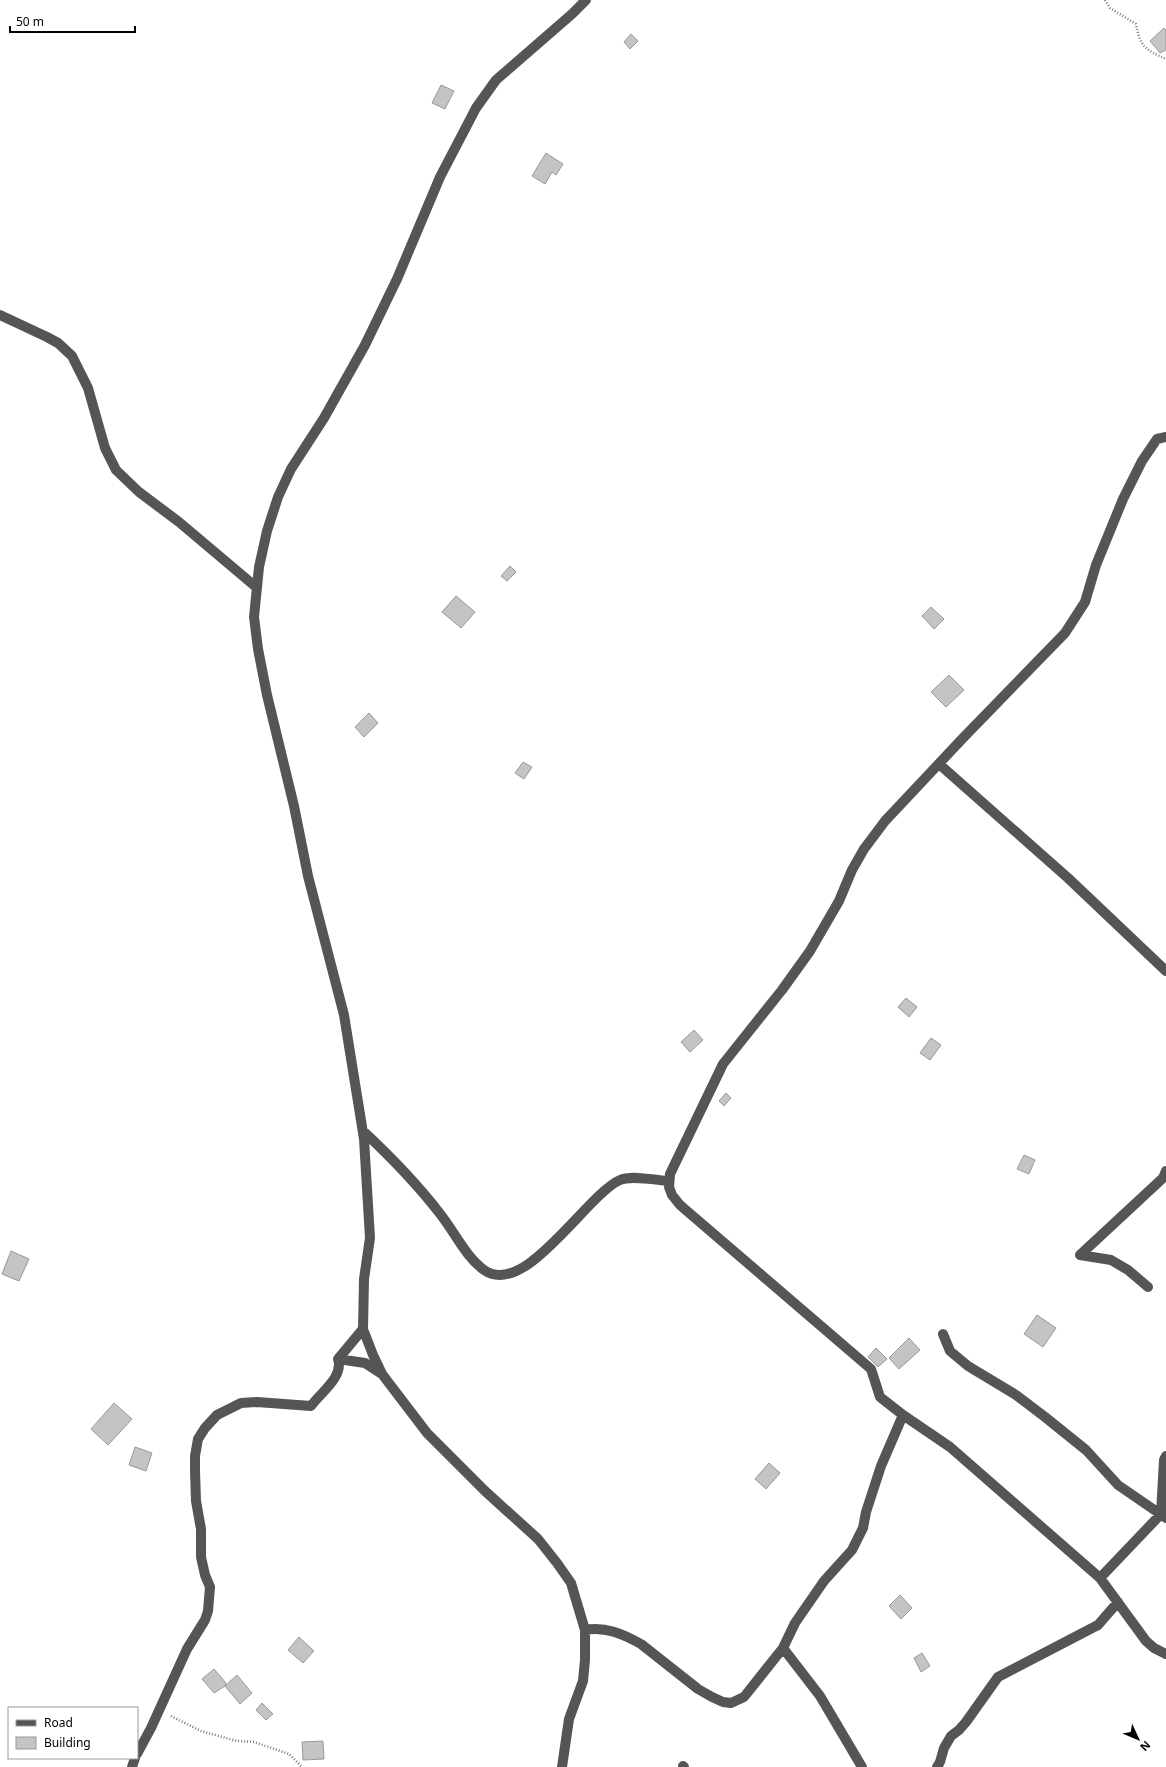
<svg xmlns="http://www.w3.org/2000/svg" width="1166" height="1767" viewBox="0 0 1166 1767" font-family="'Noto Sans',sans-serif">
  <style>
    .building { fill: #c4c4c4; stroke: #999 }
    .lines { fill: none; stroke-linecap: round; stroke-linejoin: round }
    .path { stroke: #777; stroke-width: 2.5; stroke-dasharray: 1 2; stroke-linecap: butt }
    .minor { stroke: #555; stroke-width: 10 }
  </style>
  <rect width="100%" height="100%" fill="#fff"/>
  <path class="building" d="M1164,28l2,2v20l-6,3 -10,-12z
    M631,34l7,7 -8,8 -6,-7z
    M441,85l13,6 -9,18 -13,-6z
    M546,153l17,11 -7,11 -4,-3 -7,12 -13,-8z
    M510,566l6,6 -9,9 -6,-5z
    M456,596l19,16 -14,16 -19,-16z
    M931,607l13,12 -10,10 -12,-13z
    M949,675l15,15 -18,17 -15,-15z
    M369,713l9,10 -14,14 -9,-10z
    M523,762l9,5 -8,12 -9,-6z
    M906,998l11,9 -8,10 -11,-10z
    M694,1030l9,10 -13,12 -9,-10z
    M931,1038l10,7 -11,15 -10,-7z
    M726,1093l5,5 -7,8 -5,-5z
    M1024,1155l11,5 -6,14 -12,-5z
    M11,1251l18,8 -10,22 -17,-7z
    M1037,1315l19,13 -13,19 -19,-13z
    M909,1338l11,12 -21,19 -10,-11z
    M876,1348l11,11 -9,8 -10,-10z
    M114,1403l18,16 -24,26 -17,-16z
    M135,1447l17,6 -6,18 -17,-6z
    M769,1463l11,10 -14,16 -11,-10z
    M900,1595l12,13 -11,11 -12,-13z
    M299,1637l15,14 -11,12 -15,-13z
    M922,1653l8,13 -9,6 -7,-14z
    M214,1669l12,14 -1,3 -11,7 -12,-14z
    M237,1675l15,18 -12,11 -15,-18z
    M262,1703l11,11 -7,6 -10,-10z
    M323,1741l1,18 -21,1 -1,-18z"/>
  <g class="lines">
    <path class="path" d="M1105,0l5,8 26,16c4,23 10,26 30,35
      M171,1716l30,15 36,10 17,1 35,12 13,13"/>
    <path class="minor" d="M0,315l47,22 11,6 14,13 16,32 17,60 11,22 23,22 40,30 77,65
      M1166,437l-9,2 -15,22 -19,38 -27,66 -11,37 -20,31 -102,105 -78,83 -21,28 -12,21 -13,31 -29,50 -28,39 -59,74 -53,110 -1,13 3,8 8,10 191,164 9,28 23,18 47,32 150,131 46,63 8,7 12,6
      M939,764l129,114 98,93
      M363,1131c28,26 55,54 78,84 14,18 25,42 43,55 41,29 102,-75 136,-90 11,-5 36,0 48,1
      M1148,1287l-20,-17 -17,-10 -31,-5 83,-77 3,-7
      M363,1329l10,26 9,19 45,59 58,58 53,48 19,24 14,20 14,47v30l-2,21 -14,38 -7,48
      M943,1334l7,17 18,15 48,29 29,22 41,33 32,35 48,33
      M338,1359l27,4 17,11
      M1100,1578l61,-64 3,-54 2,-4
      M585,1630c20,-4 38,4 56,14l57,45 14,8 11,5 8,1 13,-6 39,-49 12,-25 29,-42 28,-31 11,-22 3,-16 15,-46 22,-51
      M783,1648l37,48 42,71
      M137,1754l14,-26 36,-79 18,-29 3,-9 2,-24 -5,-12 -4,-18v-28l-5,-28 -1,-30v-15l3,-17 7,-11 12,-13 24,-12 16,-1 54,4c9,-13 33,-29 27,-47l25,-30 1,-50 6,-41 -6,-99 -20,-124 -36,-139 -14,-70 -27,-111 -9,-46 -4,-32 5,-50 8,-36 11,-34 13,-28 33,-51 41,-73 32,-66 43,-102 36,-69 20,-28 76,-66 14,-14
      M683,1766l1,1
      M132,1767l3,-9
      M937,1767l3,-5 4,-14 7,-12 8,-6 7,-8 32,-45 100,-52 20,-23"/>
  </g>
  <rect x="8" y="1707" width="130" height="52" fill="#ffffff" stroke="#999999"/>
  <rect x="16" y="1720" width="20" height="6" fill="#555555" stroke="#999999"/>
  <text x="44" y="1727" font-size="12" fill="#000000">Road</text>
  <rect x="16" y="1737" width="20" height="12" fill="#c4c4c4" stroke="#999999"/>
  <text x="44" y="1747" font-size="12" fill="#000000">Building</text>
  <g transform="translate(1138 1739) rotate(134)" stroke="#ffffff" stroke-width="3" paint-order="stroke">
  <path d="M0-3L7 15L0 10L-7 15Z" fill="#000000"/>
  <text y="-6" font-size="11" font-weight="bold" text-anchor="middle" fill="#000000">N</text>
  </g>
  <path d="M10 26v6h125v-6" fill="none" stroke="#000000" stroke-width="2"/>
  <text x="16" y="26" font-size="12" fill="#000000" stroke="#ffffff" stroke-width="3" paint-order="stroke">50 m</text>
</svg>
